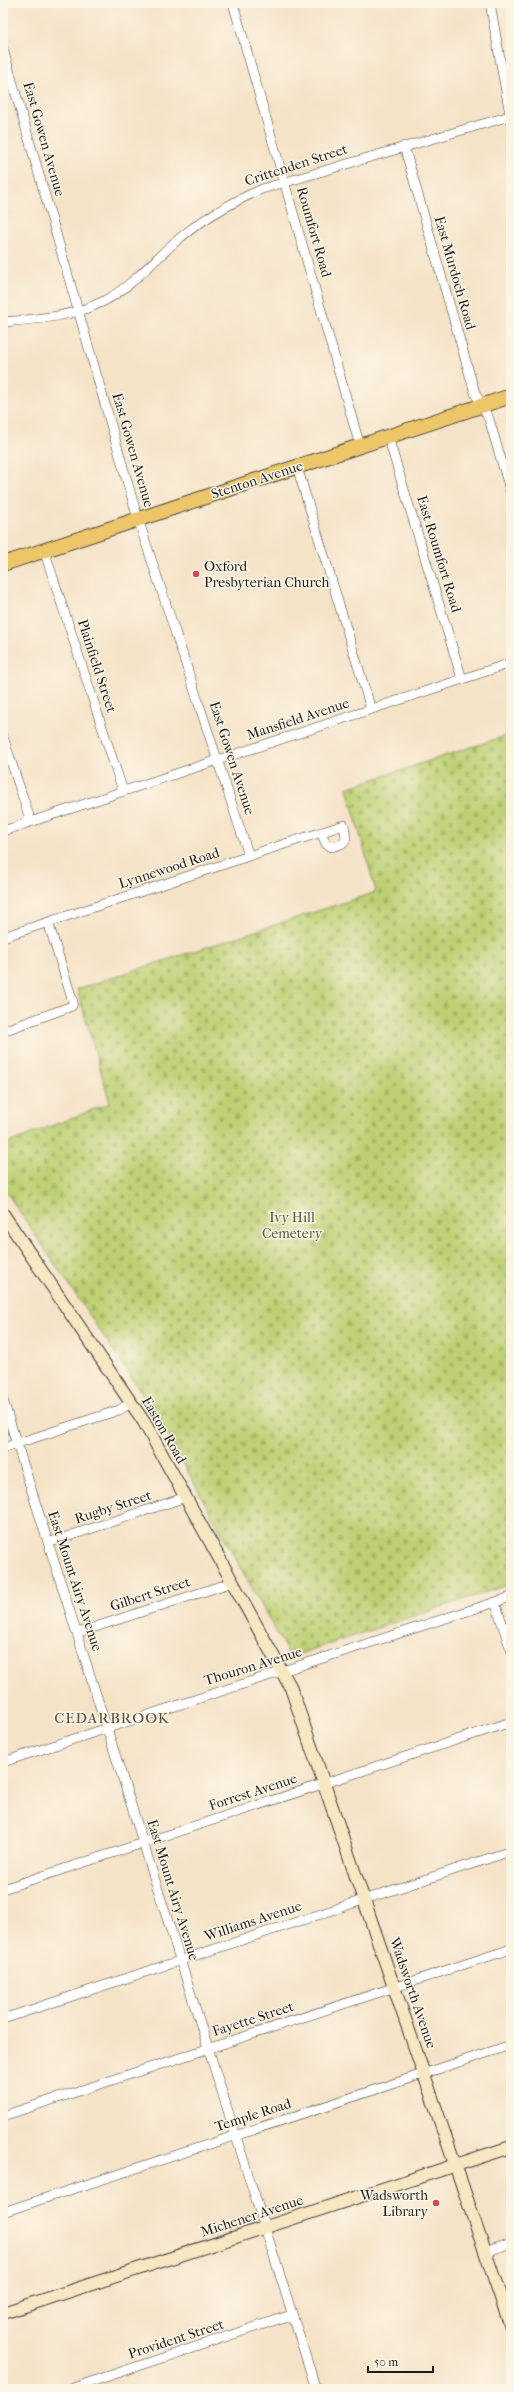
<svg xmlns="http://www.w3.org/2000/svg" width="514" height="2392" viewBox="0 0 514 2392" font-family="'IM FELL French Canon',serif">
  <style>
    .cemetery { fill: url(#cemetery-stones); stroke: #6d7648 }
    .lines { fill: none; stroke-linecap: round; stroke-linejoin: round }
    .street-casing { stroke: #3d3a36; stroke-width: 10 }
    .secondary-casing { stroke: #3d3a36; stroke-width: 14 }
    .primary-casing { stroke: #3d3a36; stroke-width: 16 }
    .street { stroke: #fff; stroke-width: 9 }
    .secondary { stroke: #f7e8c3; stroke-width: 12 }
    .primary { stroke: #ecc669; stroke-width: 14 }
    .poi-dot { fill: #d1495b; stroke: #fcf5e5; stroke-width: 1.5 }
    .labels { text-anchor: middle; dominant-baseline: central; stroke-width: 3; stroke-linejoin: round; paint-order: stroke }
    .street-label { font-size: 14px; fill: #1c1c1c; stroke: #fcf5e5 }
    .poi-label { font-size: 14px; fill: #1c1c1c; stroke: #fcf5e5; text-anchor: start }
    .park-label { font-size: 14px; fill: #555b3a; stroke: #fcf5e5 }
    .neighbourhood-label { font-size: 15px; letter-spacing: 1px; fill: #5c5042; stroke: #fcf5e5 }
  </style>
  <defs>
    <pattern id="cemetery-stones" width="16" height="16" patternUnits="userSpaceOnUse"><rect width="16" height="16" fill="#bed073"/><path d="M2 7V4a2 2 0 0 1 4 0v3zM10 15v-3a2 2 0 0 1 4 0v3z" fill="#a3b263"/></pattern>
  </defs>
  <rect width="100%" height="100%" fill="#fcf5e5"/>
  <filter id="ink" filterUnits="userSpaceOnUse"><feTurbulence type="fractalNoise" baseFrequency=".025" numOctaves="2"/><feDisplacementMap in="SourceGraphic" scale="8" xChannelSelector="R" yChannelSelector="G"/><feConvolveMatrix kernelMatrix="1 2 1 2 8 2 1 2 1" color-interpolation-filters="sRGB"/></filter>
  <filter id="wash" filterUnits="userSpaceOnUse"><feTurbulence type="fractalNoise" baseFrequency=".012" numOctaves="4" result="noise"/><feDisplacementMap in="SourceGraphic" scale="16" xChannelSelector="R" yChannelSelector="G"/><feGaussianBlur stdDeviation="0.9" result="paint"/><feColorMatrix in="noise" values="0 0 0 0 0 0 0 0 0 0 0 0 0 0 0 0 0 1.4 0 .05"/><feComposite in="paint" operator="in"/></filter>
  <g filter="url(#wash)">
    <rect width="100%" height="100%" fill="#f5e3c8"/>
    <path class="cemetery" d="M511,734v850l-221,73 -134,-243 -153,-227v-42l107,-42 -33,-114 299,-97 -29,-104z"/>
  </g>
  <g filter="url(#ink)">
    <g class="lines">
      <defs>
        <path id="street" d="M233,3l127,443
          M490,3l21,117
          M3,49l135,470 111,337
          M404,146l71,247 14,26 22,74
          M3,322c34,-3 70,-5 101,-21 28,-15 47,-38 70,-58 26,-23 56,-40 88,-54l248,-73
          M388,437l74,242
          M297,467l74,242
          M44,550l79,241
          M3,737l28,85
          M3,831l508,-168
          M3,937l246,-81 14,-5 81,-26 2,13 -2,5 -12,4 -6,-3 -5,-12
          M3,1031l69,-25 1,-4 -25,-80
          M3,1400l313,989
          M3,1448l116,-38 12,-7
          M48,1543l138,-46
          M495,1602l16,48
          M77,1633l156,-51
          M3,1762l508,-165
          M3,1889l508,-167
          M3,2019l508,-168
          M3,2116l508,-167
          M3,2212l508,-167
          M485,2252l26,-9
          M70,2389l221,-74"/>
        <path id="secondary" d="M3,1214l141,208 147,266 220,639
          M3,2313l508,-166"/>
        <path id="primary" d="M3,564l508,-168"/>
      </defs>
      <use href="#street" class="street-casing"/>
      <use href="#secondary" class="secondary-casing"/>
      <use href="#primary" class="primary-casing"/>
      <use href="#street" class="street"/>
      <use href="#secondary" class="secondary"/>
      <use href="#primary" class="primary"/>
    </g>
  </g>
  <g class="poi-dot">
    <circle cx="196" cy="574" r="4"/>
    <circle cx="436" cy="2203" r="4"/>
  </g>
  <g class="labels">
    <g class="street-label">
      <text transform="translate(44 139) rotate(74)">East Gowen Avenue</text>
      <text transform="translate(296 165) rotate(-18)">Crittenden Street</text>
      <text transform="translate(314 232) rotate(74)">Roumfort Road</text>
      <text transform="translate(455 273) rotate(74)">East Murdoch Road</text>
      <text transform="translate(133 450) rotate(74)">East Gowen Avenue</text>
      <text transform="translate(257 480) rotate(-18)">Stenton Avenue</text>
      <text transform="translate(439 554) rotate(73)">East Roumfort Road</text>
      <text transform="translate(97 666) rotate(72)">Plainfield Street</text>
      <text transform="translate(298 719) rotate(-18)">Mansfield Avenue</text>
      <text transform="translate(232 758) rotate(72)">East Gowen Avenue</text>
      <text transform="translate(169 868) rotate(-18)">Lynnewood Road</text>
      <text transform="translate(164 1430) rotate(60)">Easton Road</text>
      <text transform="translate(113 1507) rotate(-18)">Rugby Street</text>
      <text transform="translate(75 1581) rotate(72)">East Mount Airy Avenue</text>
      <text transform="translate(150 1594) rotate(-18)">Gilbert Street</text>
      <text transform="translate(253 1666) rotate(-17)">Thouron Avenue</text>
      <text transform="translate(253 1792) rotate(-18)">Forrest Avenue</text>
      <text transform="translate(173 1890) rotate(73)">East Mount Airy Avenue</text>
      <text transform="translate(253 1921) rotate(-18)">Williams Avenue</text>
      <text transform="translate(413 1993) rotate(71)">Wadsworth Avenue</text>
      <text transform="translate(253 2019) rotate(-18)">Fayette Street</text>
      <text transform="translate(253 2115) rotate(-18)">Temple Road</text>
      <text transform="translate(252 2216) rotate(-18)">Michener Avenue</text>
      <text transform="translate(176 2339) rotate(-18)">Provident Street</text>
    </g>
    <g class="poi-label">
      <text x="204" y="566">Oxford<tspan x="204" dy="16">Presbyterian Church</tspan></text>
      <text x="428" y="2195" text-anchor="end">Wadsworth<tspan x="428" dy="16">Library</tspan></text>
    </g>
    <g class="park-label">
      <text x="292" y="1217">Ivy Hill<tspan x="292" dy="16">Cemetery</tspan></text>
    </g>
    <g class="neighbourhood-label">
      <text x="112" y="1718">CEDARBROOK</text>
    </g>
  </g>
  <rect width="514" height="2392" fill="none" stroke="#fcf5e5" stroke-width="16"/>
  <path d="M368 2366v6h65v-6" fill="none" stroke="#1c1c1c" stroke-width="2"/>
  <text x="374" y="2366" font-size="12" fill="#1c1c1c" stroke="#fcf5e5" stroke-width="3" paint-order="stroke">50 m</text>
</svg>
